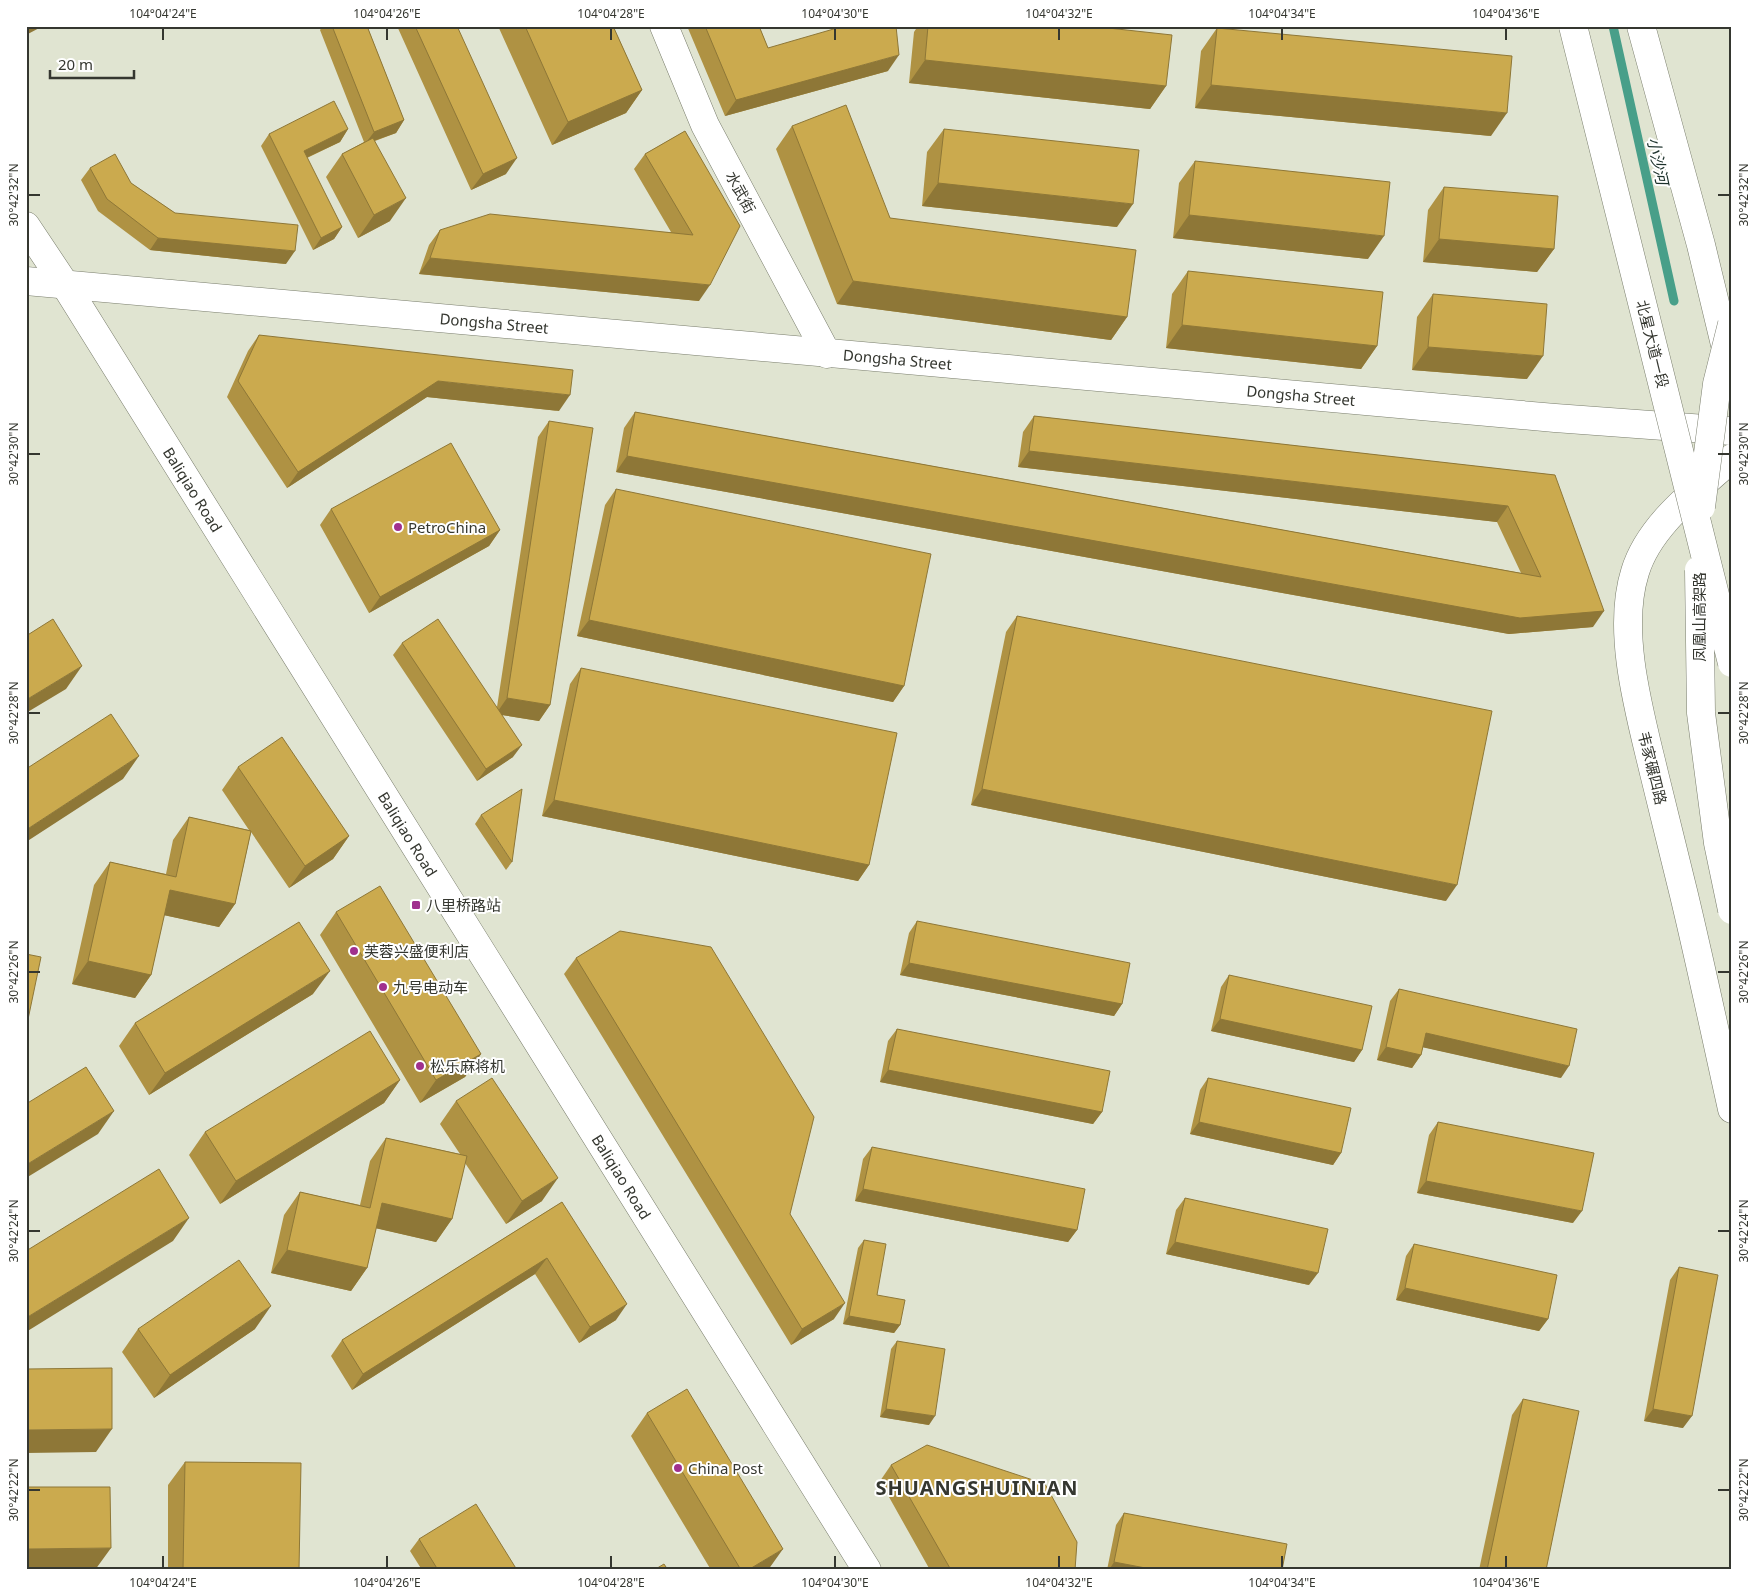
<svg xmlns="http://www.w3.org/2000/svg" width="1758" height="1596" viewBox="0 0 1758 1596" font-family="'Noto Sans','Noto Sans SC',sans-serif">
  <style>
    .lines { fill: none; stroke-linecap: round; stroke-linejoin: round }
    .stream { stroke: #489f89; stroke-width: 9 }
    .secondary-casing { stroke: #797d6c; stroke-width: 29 }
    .highway-casing { stroke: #797d6c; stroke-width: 29 }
    .secondary { stroke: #fff; stroke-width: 28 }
    .highway { stroke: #fff; stroke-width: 28 }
    .highway-bridge-casing { stroke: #797d6c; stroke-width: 29; stroke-linecap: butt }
    .highway-bridge { stroke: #fff; stroke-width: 28 }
    .wall { fill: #af9243 }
    .shaded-wall { fill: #8e7737 }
    .building { fill: #cbaa4e; stroke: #8e7737 }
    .ticks { fill: none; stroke: #353730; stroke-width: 2 }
    .poi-dot { fill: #a0308e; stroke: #fff; stroke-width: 2 }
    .labels { text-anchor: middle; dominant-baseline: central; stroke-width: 4; stroke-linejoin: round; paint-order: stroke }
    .street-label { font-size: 15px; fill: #353730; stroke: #fff }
    .poi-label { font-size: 15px; fill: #353730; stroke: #fff; text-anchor: start }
    .water-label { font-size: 16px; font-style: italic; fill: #1c312b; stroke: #fff }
    .district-label { font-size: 20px; font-weight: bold; letter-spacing: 1px; fill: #353730; stroke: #fff }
    .neatline { fill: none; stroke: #353730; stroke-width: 2 }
    .ticks-label { font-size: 12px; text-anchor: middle; fill: #353730 }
  </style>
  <rect width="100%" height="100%" fill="#e0e4d1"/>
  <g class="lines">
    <path class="stream" d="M1613,26l61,275"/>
    <defs>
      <g id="secondary">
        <path d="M664,26l41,99 122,229"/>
        <path id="s1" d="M26,226l38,57 803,1287"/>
        <path id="s2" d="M26,281l1529,137 177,13"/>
        <path d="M1732,458c-35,32 -83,67 -97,114 -19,60 5,142 19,201 10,41 20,81 30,122 17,71 32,142 48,214"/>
      </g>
      <path id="highway" d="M1641,26l60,219 27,112"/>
    </defs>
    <use href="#secondary" class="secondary-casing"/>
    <use href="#highway" class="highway-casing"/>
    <use href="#secondary" class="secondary"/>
    <use href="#highway" class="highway"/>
    <defs>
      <path id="highway-bridge" d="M1573,26l159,637
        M1701,507l16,-123 15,-60
        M1699,570l2,143 17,130 14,67"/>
    </defs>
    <use href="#highway-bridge" class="highway-bridge-casing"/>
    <use href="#highway-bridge" class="highway-bridge"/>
  </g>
  <path class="wall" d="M323,26h44l37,94 -8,13 -21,8 15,80 -32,17 -32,-61 16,-23 22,-12 -44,-112z
    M397,26h60l49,148 -35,16z
    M498,26h115l29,64 -16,23 -74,32z
    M687,26h72l9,22 120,23 -163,45z
    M918,26h172l76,60 -16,23 -241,-26 5,-51z
    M1217,28l274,108 -296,-28 6,-57z
    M792,126l98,92 237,99 -16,23 -274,-36 -61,-155z
    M348,129l-8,13 -33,16 35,69 -8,12 -21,11 -52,-104 8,-12z
    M944,129l173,98 -195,-21 5,-54z
    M685,131l14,170 -280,-27 10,-29 11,-15 231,2 -37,-63 11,-15z
    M1195,161l173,98 -195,-21 6,-55z
    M90,168l41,15 44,30 111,51 -136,-14 -52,-39 -17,-31z
    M1444,187l110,62 -17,23 -114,-10 5,-52z
    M1188,271l189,75 -16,23 -195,-21 6,-54z
    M1433,294l94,85 -115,-9 5,-53z
    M259,335l300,76 -132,-14 -140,91 -60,-91 21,-46z
    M635,412l886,161 -24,-51 -479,-55 5,-35 11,-16 521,59 38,152 -84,7 -893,-162 8,-44z
    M549,421l1,284 -11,16 -37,-6 11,42 -36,24 -84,-126 9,-12 95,64 41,-270z
    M616,489l288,197 -11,16 -316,-66 28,-131z
    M331,509l169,21 -11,16 -120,67 -49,-88z
    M1017,616l429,285 -475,-96 35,-173z
    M581,668l288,197 -11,16 -316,-65 28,-132z
    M238,767l111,69 -16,23 -44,29 -38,-56 -16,72 -16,23 -55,-12 -13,60 -16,23 -63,-14 22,-99 16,-23 56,12 7,-34 16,-23 60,13 -27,-40z
    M481,815l31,47 -6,8 -31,-46z
    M336,912l145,142 -16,23 -45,26 -100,-168z
    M917,921l205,83 -8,12 -214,-41 9,-42z
    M576,958l214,256 44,105 -43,26 -227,-371z
    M1229,975l133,75 -8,12 -143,-31 10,-44z
    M1399,989l162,89 -138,-31 -2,8 -9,13 -35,-8 13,-59z
    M313,994l-164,101 -30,-49 16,-23z
    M897,1029l205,83 -9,12 -213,-42 8,-41z
    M1208,1078l133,75 -8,12 -143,-31 10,-44z
    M400,1080l-16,23 -164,101 -31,-49 16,-23z
    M456,1101l86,100 -36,23 -41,-61 -13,56 -16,23 -60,-14 -9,40 -16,23 -80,-18 13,-58 16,-23 60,13 10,-44 16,-23 74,16 -20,-30z
    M1438,1122l135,101 -156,-30 12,-58z
    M872,1147l205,83 -9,12 -213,-41 8,-42z
    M1185,1198l124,87 -143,-31 10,-44z
    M562,1202l54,118 -37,23 -44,-69 -183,116 -21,-34 11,-16z
    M864,1240l13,55 23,30 -6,8 -51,-9 15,-76z
    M1414,1244l134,75 -9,12 -143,-31 10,-44z
    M1679,1267l4,161 -39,-7 26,-141z
    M138,1329h117l-101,69 -32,-46z
    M897,1341l32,84 -49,-8 11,-68z
    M1523,1399l23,171h-67l33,-155z
    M647,1413l121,157h-57l-80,-134z
    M185,1462l114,108h-131v-85z
    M891,1465l184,105h-145l-50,-89z
    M1124,1513l158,57h-175l9,-45z
    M419,1539l98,31h-95l-12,-19z"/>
  <path class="shaded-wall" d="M26,26h17l-17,9z
    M899,55l-11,16 -163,45 11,-16z
    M925,60l241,26 -16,23 -241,-26z
    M1211,85l296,28 -16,23 -296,-28z
    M642,90l-16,23 -74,32 16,-23z
    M404,120l-8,13 -31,11 9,-12z
    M348,129l-8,13 -45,21 9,-12z
    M517,158l-11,16 -35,16 12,-16z
    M938,183l195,21 -16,23 -195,-21z
    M406,198l-16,23 -32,17 16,-23z
    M1189,215l195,21 -16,23 -195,-21z
    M342,227l-8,12 -21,11 8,-12z
    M158,238l137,13 -9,13 -136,-14z
    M1439,239l115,10 -17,23 -114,-10z
    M430,258l280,27 -11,16 -280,-27z
    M853,281l274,36 -16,23 -274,-36z
    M1182,325l195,21 -16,23 -195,-21z
    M1428,347l115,9 -16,23 -115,-9z
    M438,381l132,14 -11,16 -132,-14 -140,91 11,-16z
    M1029,451l479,55 -11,16 -479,-55z
    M627,456l977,155 -11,16 -84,7 -893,-162z
    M500,530l-11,16 -120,67 11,-16z
    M589,620l315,66 -11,16 -316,-66z
    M82,666l-16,23 -40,24v-13z
    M507,698l43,7 -11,16 -43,-7z
    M522,745l-9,12 -36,24 9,-12z
    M139,756l-16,23 -97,63v-12z
    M982,789l475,96 -11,16 -475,-96z
    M554,800l315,65 -11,16 -316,-65z
    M349,836l-16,23 -44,29 16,-22z
    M170,890l65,14 -16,23 -65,-14z
    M88,961l63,14 -16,23 -63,-14z
    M909,963l213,41 -8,12 -214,-41z
    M330,971l-17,23 -164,101 16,-22z
    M1220,1019l142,31 -8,12 -143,-31z
    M1426,1033l143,33 -8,12 -144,-32z
    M1386,1047l35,8 -9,13 -35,-8z
    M481,1054l-16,23 -45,26 16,-23z
    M888,1070l214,42 -9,12 -213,-42z
    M400,1080l-16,23 -164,101 16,-23z
    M114,1111l-16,23 -72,44v-13z
    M1199,1122l142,31 -8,12 -143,-31z
    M558,1178l-16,23 -36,23 16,-23z
    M1426,1181l156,30 -9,12 -156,-30z
    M863,1189l214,41 -9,12 -213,-41z
    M382,1203l70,16 -16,23 -70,-16z
    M189,1218l-16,23 -147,91v-14z
    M1175,1242l143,31 -9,12 -143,-31z
    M287,1250l80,18 -16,23 -80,-18z
    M547,1258l-12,16 -183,116 11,-16z
    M1405,1288l143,31 -9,12 -143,-31z
    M845,1303l-11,16 -43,26 11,-16z
    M627,1304l-11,16 -37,23 11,-16z
    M271,1306l-16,23 -101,69 16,-23z
    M849,1316l51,9 -6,8 -51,-9z
    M886,1409l49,7 -6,9 -49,-8z
    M1653,1409l39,7 -9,12 -39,-7z
    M112,1429l-16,23 -70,1v-23z
    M111,1548l-16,22h-69v-21z
    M783,1549l-15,21h-20z
    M1114,1562l42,8h-47z"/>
  <path class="building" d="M332,26h35l37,94 -30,12z
    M415,26h42l60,132 -34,16z
    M525,26h88l29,64 -74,32z
    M705,26h54l9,22 76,-22h52l3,29 -163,45z
    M928,26h162l82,9 -6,51 -241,-26z
    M1217,28l295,28 -5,57 -296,-28z
    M334,101l14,28 -44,22 38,76 -21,11 -52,-104z
    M846,105l44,113 246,32 -9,67 -274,-36 -61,-155z
    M944,129l195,21 -6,54 -195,-21z
    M685,131l55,95 -30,59 -280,-27 10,-28 50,-16 203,21 -48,-81z
    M373,138l33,60 -32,17 -32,-61z
    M115,154l16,29 44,30 123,12 -3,26 -137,-13 -51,-39 -17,-31z
    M1195,161l195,21 -6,54 -195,-21z
    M1444,187l114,9 -4,53 -115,-10z
    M1188,271l195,21 -6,54 -195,-21z
    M1433,294l114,10 -4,52 -115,-9z
    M259,335l314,35 -3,25 -132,-14 -140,91 -60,-91z
    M635,412l906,165 -33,-71 -479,-55 5,-35 521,59 49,136 -84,7 -893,-162z
    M549,421l44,7 -43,277 -43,-7z
    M451,443l49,87 -120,67 -49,-88z
    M616,489l315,65 -27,132 -315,-66z
    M1017,616l475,95 -35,174 -475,-96z
    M53,619l29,47 -56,34v-64z
    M438,619l84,126 -36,24 -84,-126z
    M581,668l316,65 -28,132 -315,-65z
    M111,714l28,42 -113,74v-61z
    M282,737l67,99 -44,30 -67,-99z
    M522,789l-10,73 -31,-47z
    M189,817l62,14 -16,73 -65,-14 -19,85 -63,-14 22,-99 66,15z
    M380,886l101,168 -45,26 -100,-168z
    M917,921l213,42 -8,41 -213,-41z
    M299,922l31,49 -165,102 -30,-50z
    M620,931l91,16 103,170 -24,97 55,89 -43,26 -226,-371z
    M26,954l15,3 -15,72z
    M1229,975l143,31 -10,44 -142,-31z
    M1399,989l178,40 -8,37 -143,-33 -5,22 -35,-8z
    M897,1029l213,42 -8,41 -214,-42z
    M370,1031l30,49 -164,101 -31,-49z
    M86,1067l28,44 -88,54v-61z
    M492,1078l66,100 -36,23 -66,-100z
    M1208,1078l143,30 -10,45 -142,-31z
    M1438,1122l156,31 -12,58 -156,-30z
    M386,1138l81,18 -15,63 -70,-16 -15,65 -80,-18 13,-58 70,16z
    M872,1147l213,42 -8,41 -214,-41z
    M159,1169l30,49 -163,100v-67z
    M1185,1198l143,31 -10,44 -143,-31z
    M562,1202l65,102 -37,23 -43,-69 -184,116 -21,-34z
    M864,1240l22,4 -9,51 28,5 -5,25 -51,-9z
    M1414,1244l143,31 -9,44 -143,-31z
    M239,1260l32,46 -101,69 -32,-46z
    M1679,1267l39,8 -26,141 -39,-7z
    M897,1341l48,8 -10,67 -49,-7z
    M112,1368v61l-86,1v-61z
    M687,1389l96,160 -35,21h-7l-94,-157z
    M1523,1399l56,12 -33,159h-59z
    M927,1445l118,39 32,58 -2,28h-124l-60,-105z
    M185,1462l116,1 -2,107h-116z
    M26,1487h84l1,61 -85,1z
    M476,1504l41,66h-79l-19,-31z
    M1124,1513l163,31 -5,26h-126l-42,-8z
    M664,1564l4,6h-14z"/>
  <path class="ticks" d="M163,28v12M387,28v12M611,28v12M835,28v12M1059,28v12M1282,28v12M1506,28v12M28,195h12M1718,195h12M28,454h12M1718,454h12M28,713h12M1718,713h12M28,972h12M1718,972h12M28,1231h12M1718,1231h12M28,1490h12M1718,1490h12M163,1556v12M387,1556v12M611,1556v12M835,1556v12M1059,1556v12M1282,1556v12M1506,1556v12"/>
  <g class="poi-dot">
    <circle cx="398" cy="527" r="5"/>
    <rect x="411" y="900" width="10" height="10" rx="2.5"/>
    <circle cx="354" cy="951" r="5"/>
    <circle cx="383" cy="987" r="5"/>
    <circle cx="420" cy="1066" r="5"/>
    <circle cx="678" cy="1468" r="5"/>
  </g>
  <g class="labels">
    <g class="street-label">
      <text transform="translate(741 192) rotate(62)">水武街</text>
      <text stroke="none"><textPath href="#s2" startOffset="470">Dongsha Street</textPath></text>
      <text transform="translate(1653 344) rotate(76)">北星大道一段</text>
      <text stroke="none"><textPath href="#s2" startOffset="875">Dongsha Street</textPath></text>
      <text stroke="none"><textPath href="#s2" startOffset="1280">Dongsha Street</textPath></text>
      <text stroke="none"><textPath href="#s1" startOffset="312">Baliqiao Road</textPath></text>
      <text transform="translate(1699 617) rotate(-90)">凤凰山高架路</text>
      <text transform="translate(1653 768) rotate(76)">韦家碾四路</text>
      <text stroke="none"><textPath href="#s1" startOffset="718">Baliqiao Road</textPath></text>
      <text stroke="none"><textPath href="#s1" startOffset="1122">Baliqiao Road</textPath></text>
    </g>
    <g class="poi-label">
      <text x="408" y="527">PetroChina</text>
      <text x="426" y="905">八里桥路站</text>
      <text x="364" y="951">芙蓉兴盛便利店</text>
      <text x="393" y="987">九号电动车</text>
      <text x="430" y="1066">松乐麻将机</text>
      <text x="688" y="1468">China Post</text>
    </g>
    <g class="water-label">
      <text transform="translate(1658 161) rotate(78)">小沙河</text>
    </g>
    <g class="district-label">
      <text x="977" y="1487">SHUANGSHUINIAN</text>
    </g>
  </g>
  <rect width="1758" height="1596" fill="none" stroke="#ffffff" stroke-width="55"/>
  <path d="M50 70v8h84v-8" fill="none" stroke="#353730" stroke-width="2.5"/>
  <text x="58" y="70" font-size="15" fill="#353730" stroke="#ffffff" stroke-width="4" paint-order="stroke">20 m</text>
  <rect x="28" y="28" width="1702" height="1540" class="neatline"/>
  <g class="ticks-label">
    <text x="163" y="18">104°04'24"E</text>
    <text x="387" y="18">104°04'26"E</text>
    <text x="611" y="18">104°04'28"E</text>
    <text x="835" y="18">104°04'30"E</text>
    <text x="1059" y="18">104°04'32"E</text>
    <text x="1282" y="18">104°04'34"E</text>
    <text x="1506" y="18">104°04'36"E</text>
    <text transform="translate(14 195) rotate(-90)" y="4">30°42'32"N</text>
    <text transform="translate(1744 195) rotate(-90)" y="4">30°42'32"N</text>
    <text transform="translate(14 454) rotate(-90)" y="4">30°42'30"N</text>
    <text transform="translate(1744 454) rotate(-90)" y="4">30°42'30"N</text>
    <text transform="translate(14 713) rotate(-90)" y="4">30°42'28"N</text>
    <text transform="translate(1744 713) rotate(-90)" y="4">30°42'28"N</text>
    <text transform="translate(14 972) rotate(-90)" y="4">30°42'26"N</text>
    <text transform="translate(1744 972) rotate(-90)" y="4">30°42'26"N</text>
    <text transform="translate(14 1231) rotate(-90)" y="4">30°42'24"N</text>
    <text transform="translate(1744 1231) rotate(-90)" y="4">30°42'24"N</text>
    <text transform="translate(14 1490) rotate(-90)" y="4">30°42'22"N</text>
    <text transform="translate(1744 1490) rotate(-90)" y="4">30°42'22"N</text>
    <text x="163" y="1587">104°04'24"E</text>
    <text x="387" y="1587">104°04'26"E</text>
    <text x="611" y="1587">104°04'28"E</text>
    <text x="835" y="1587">104°04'30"E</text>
    <text x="1059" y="1587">104°04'32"E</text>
    <text x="1282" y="1587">104°04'34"E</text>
    <text x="1506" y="1587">104°04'36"E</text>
  </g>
</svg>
